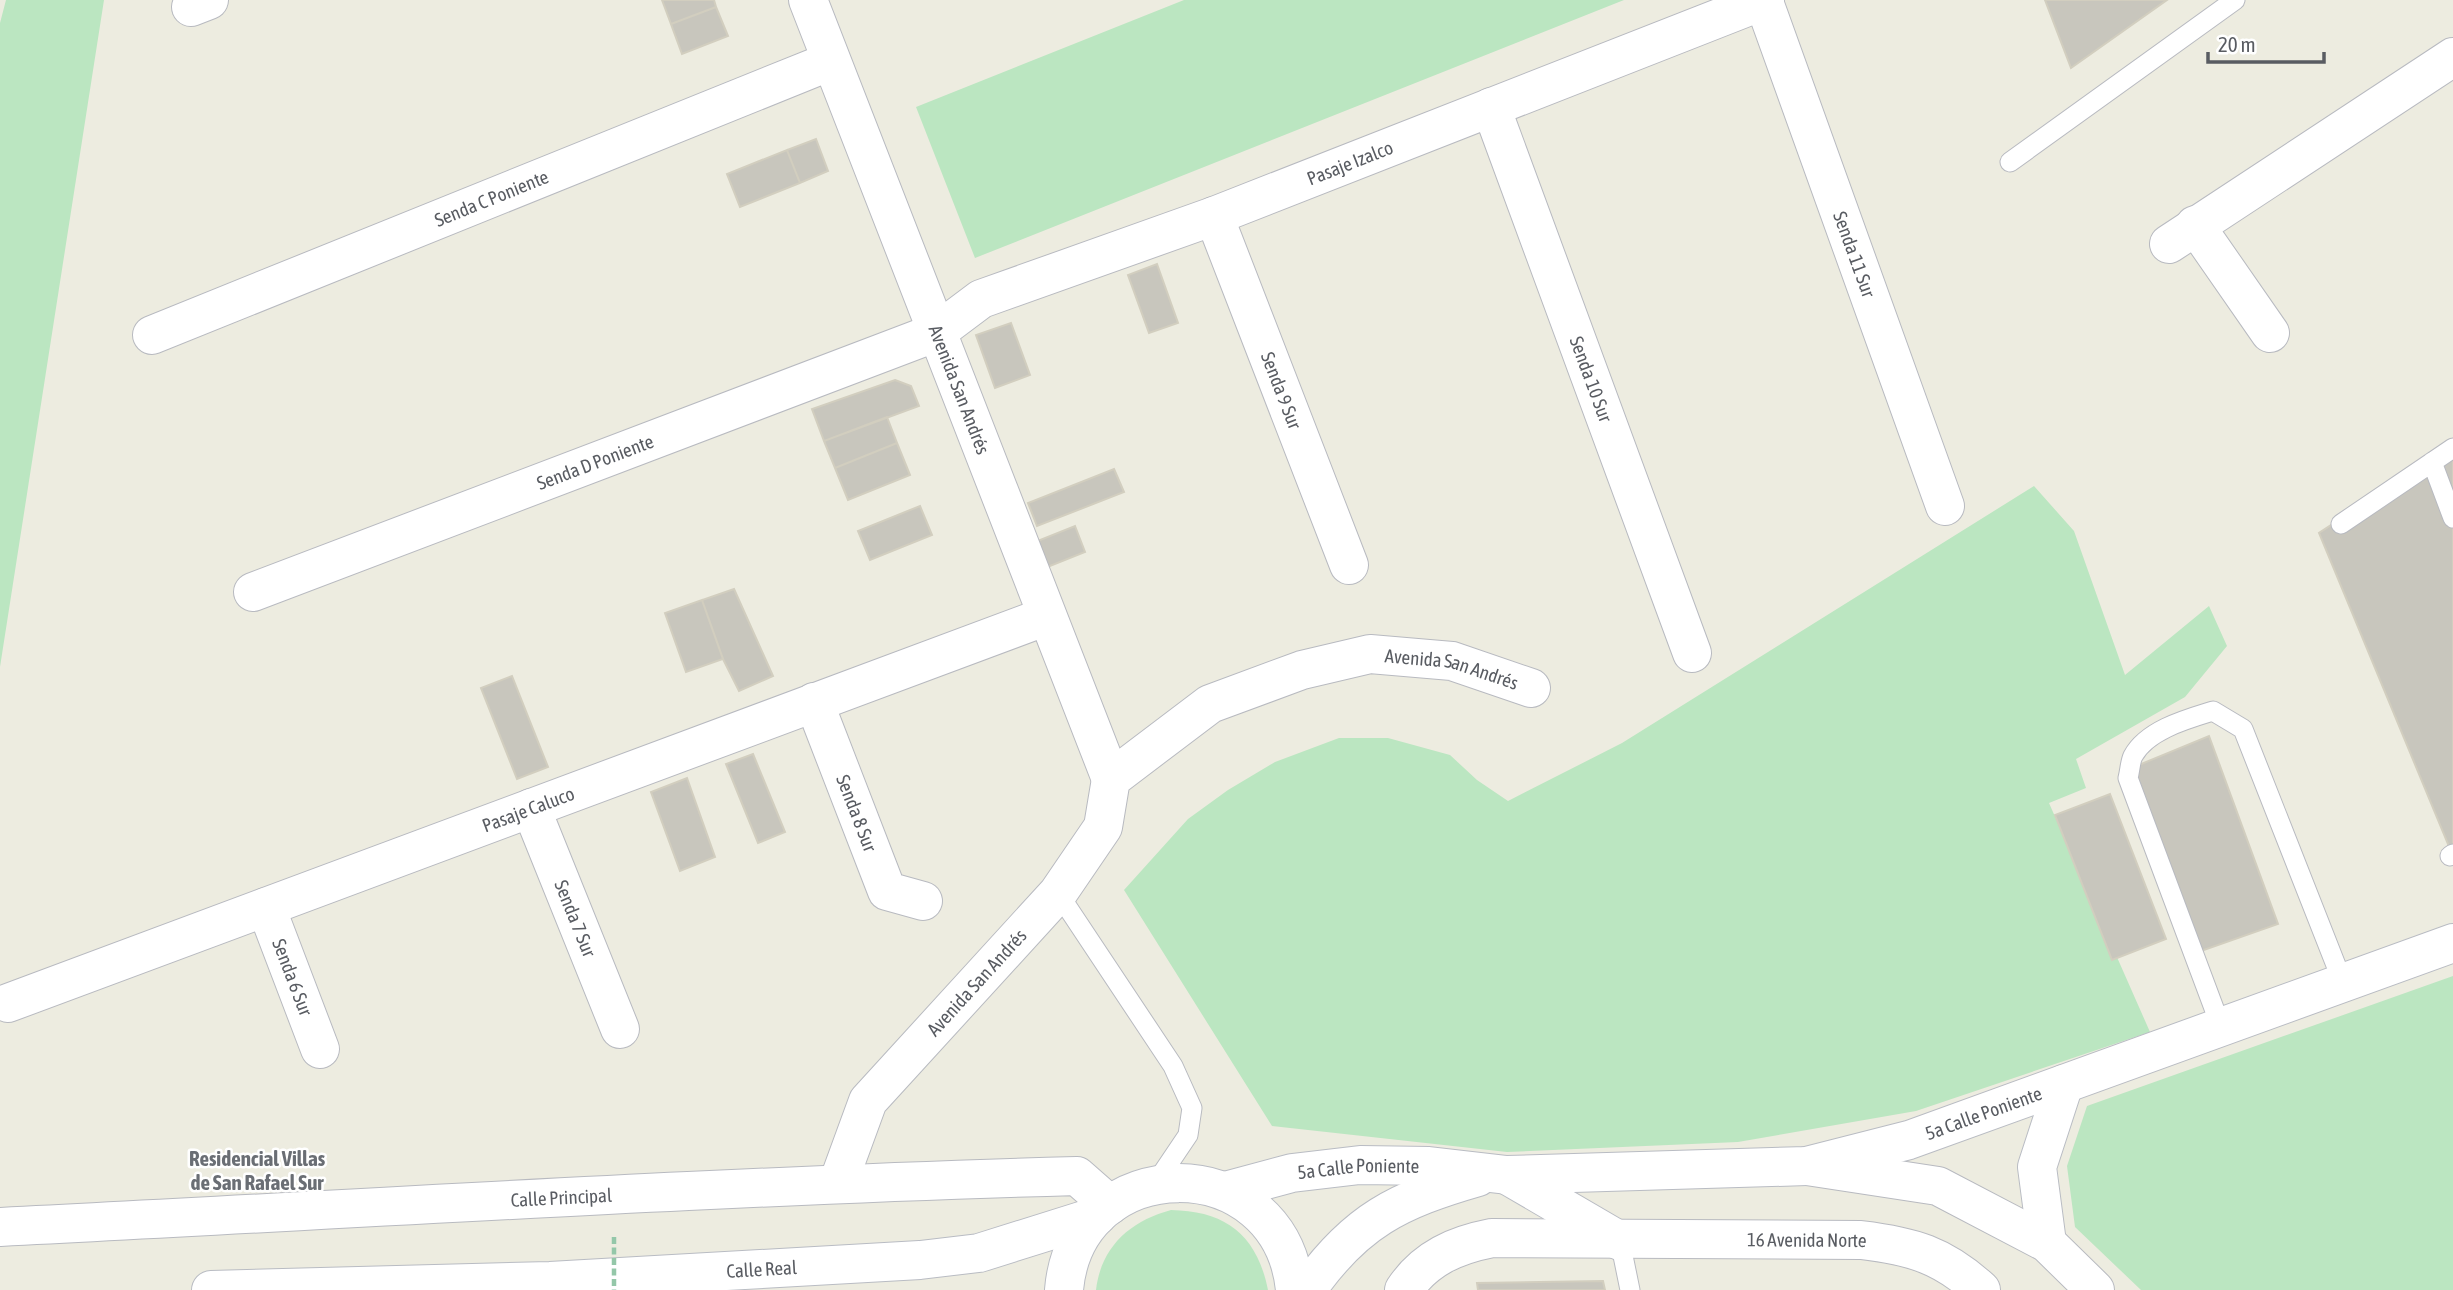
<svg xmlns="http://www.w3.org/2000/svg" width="2453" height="1290" viewBox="0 0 2453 1290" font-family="'Asap Condensed',sans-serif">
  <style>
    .green { fill: #bbe6c1 }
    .building { fill: #c8c6bd; stroke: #d2cebf; stroke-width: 2 }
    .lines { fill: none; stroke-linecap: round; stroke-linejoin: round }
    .service-casing { stroke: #b8bac0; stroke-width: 21 }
    .minor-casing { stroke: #b8bac0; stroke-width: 40 }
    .secondary-casing { stroke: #b9bcc3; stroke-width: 40 }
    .service { stroke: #fff; stroke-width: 19 }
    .minor { stroke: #fff; stroke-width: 38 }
    .secondary { stroke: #fff; stroke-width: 38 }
    .path-bridge { stroke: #94c7a9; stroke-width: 4.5; stroke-dasharray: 7 3.5; stroke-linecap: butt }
    .labels { text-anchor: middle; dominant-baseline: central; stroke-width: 5; stroke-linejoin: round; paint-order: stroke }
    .street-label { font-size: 19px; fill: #595c62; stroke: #fff }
    .neighbourhood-label { font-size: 21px; font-weight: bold; fill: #6a6e74; stroke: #fff }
  </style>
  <rect width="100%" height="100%" fill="#edece0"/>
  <path class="green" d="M6,0h98l-104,667v-644z
    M1184,0h440l-649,258 -59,-151z
    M2034,486l40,45 51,144 84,-69 18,40 -42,51 -109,62 10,29 -37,15 101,229 -234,79 -178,31 -231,10 -235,-26 -148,-236 64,-71 40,-29 47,-28 64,-24h49l62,17 27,25 31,21 114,-58z
    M2453,976v314h-312l-66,-63 -8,-61 20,-60z
    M1171,1210c55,1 86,25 97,80h-172c5,-43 34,-69 75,-80z"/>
  <path class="building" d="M662,0h52l2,7 -45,17z
    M2045,0h122l-96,68z
    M716,7l12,29 -46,18 -11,-30z
    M816,139l12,32 -28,12 -13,-33z
    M787,150l13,33 -60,24 -13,-33z
    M1157,264l21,59 -29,10 -21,-58z
    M1011,323l19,52 -35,13 -19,-53z
    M895,380l16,6 8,20 -95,35 -12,-32z
    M887,417l10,26 -62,25 -11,-27z
    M897,443l13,32 -62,25 -13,-32z
    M2453,445v411l-134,-323z
    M1114,469l10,23 -87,34 -9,-23z
    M920,506l12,29 -62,25 -12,-29z
    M1075,526l10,26 -40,16 -10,-26z
    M734,589l39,87 -34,15 -16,-32 -21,-59z
    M702,600l21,59 -37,13 -21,-59z
    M512,676l36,91 -31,12 -36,-91z
    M2209,736l69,188 -77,27 -67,-184z
    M753,754l32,78 -27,11 -32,-79z
    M687,778l28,79 -35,14 -29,-79z
    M2110,794l56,145 -54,21 -57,-145z
    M1603,1281l2,9h-127l-1,-7z"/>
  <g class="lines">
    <defs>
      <path id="service" d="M2010,162l225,-162
        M2432,462l21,56
        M2341,524l112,-76
        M2450,856l3,-2
        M1058,893l115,173 19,42 -4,27 -33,49
        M2221,1027l-93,-249c2,-7 2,-16 5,-22 14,-26 54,-37 80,-45l30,18 100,254
        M1620,1241l10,49"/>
      <g id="minor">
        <path id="s1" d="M808,0l303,779"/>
        <path id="s2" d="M1764,2l181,504"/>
        <path d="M191,7l18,-7"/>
        <path id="s3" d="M1491,107l201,546"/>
        <path id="s4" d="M1214,216l135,349"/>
        <path d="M2195,225l75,108"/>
        <path d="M2169,244l284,-187"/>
        <path id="s5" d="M152,335l679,-274"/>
        <path id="s6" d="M253,592l684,-260 44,-33 233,-83 551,-216"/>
        <path id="s7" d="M814,702l73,189 36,10"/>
        <path id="s8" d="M531,808l89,221"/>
        <path id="s9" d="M266,907l54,142"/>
        <path id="s10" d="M8,1003l1039,-387"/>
        <path d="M1807,1166l131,20 109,57 48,47"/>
        <path id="s11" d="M838,1183l30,-82 190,-208 45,-66 8,-48 99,-75 92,-34 68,-16 82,7 79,27"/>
        <path id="s12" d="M0,1227c359,-18 718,-41 1077,-51l33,29"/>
        <path id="s13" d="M1404,1290c21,-32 52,-45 88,-52l369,2c51,6 82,15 120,50"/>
      </g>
      <g id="secondary">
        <path d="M1507,1175l113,66"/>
        <path id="s14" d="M1225,1191l67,-18 68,-8 69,1 78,9 300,-9 102,-26 544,-197"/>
        <path d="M2047,1243l-10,-76 27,-83"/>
        <path id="s15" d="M211,1290l339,-9 370,-21 59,-7 118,-37"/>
        <path d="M1064,1290c12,-142 217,-143 231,0"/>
        <path d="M1307,1290c48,-69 91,-90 171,-113"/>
      </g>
    </defs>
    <use href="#service" class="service-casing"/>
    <use href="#minor" class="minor-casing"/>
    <use href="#secondary" class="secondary-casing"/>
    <use href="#service" class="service"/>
    <use href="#minor" class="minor"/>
    <use href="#secondary" class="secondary"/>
    <path class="path-bridge" d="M614,1237v53"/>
  </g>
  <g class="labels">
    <g class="street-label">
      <text stroke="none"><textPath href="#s6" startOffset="1180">Pasaje Izalco</textPath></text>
      <text stroke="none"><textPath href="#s5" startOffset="366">Senda C Poniente</textPath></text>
      <text stroke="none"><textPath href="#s2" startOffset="268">Senda 11 Sur</textPath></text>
      <text stroke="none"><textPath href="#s3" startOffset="290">Senda 10 Sur</textPath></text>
      <text stroke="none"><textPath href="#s1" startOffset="418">Avenida San Andrés</textPath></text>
      <text stroke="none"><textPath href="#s4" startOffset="187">Senda 9 Sur</textPath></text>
      <text stroke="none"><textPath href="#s6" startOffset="366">Senda D Poniente</textPath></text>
      <text stroke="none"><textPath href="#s11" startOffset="873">Avenida San Andrés</textPath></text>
      <text stroke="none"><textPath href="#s10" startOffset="555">Pasaje Caluco</textPath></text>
      <text stroke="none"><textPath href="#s7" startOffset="119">Senda 8 Sur</textPath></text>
      <text stroke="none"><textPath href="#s8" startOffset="119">Senda 7 Sur</textPath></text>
      <text stroke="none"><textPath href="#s9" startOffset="75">Senda 6 Sur</textPath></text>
      <text stroke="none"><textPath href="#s11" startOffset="248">Avenida San Andrés</textPath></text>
      <text stroke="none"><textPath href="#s14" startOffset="770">5a Calle Poniente</textPath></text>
      <text stroke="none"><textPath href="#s14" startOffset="136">5a Calle Poniente</textPath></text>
      <text stroke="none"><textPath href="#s12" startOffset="562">Calle Principal</textPath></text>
      <text stroke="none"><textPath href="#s13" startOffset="420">16 Avenida Norte</textPath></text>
      <text stroke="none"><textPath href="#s15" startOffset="551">Calle Real</textPath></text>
    </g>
    <g class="neighbourhood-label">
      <text x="257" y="1158">Residencial Villas<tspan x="257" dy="24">de San Rafael Sur</tspan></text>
    </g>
  </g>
  <path d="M2208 52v10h116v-10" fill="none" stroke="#595c62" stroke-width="3.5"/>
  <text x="2218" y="52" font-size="21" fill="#595c62" stroke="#ffffff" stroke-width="5" paint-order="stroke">20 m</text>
</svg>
